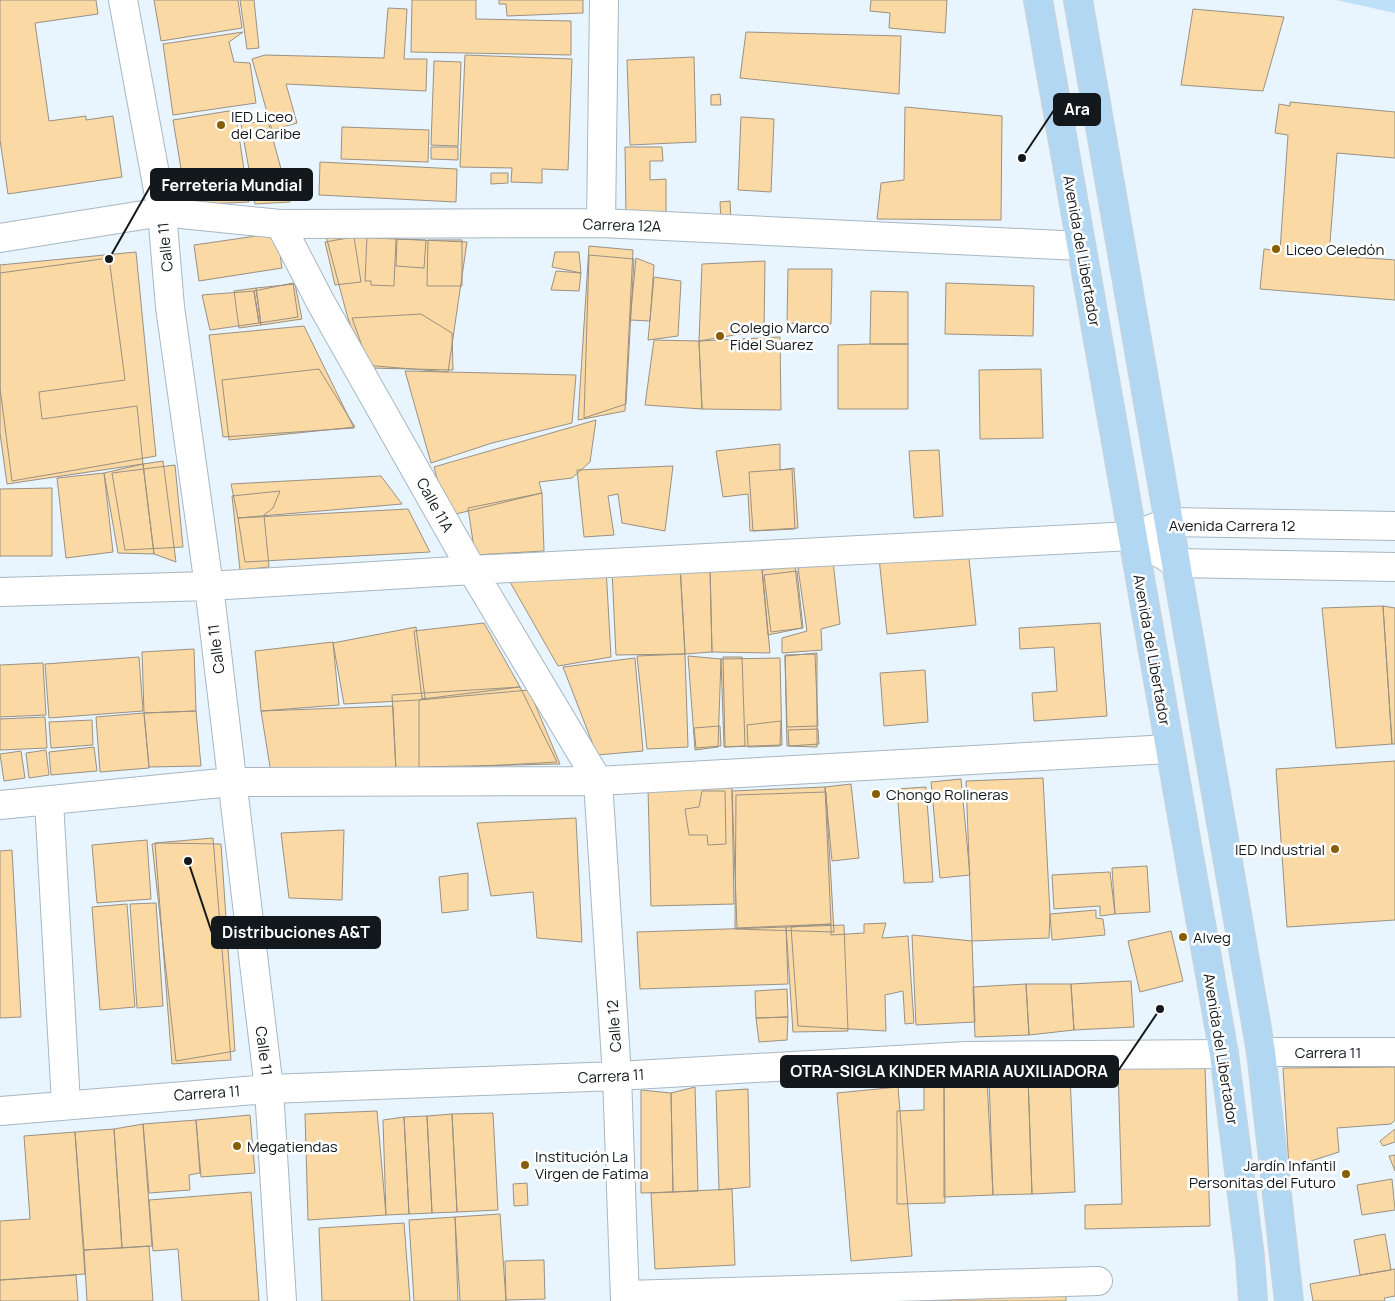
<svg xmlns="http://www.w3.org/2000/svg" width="1395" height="1301" viewBox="0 0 1395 1301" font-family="Manrope,sans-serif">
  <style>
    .green { fill: #bfe0f9 }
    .building { fill: #fad9a4; stroke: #9a9183 }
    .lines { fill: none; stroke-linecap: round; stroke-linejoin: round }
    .minor-casing { stroke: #a8b7c2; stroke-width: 30 }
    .major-casing { stroke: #d0d1d2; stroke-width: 30 }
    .minor { stroke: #fff; stroke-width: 28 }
    .major { stroke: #b2d7f2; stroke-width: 28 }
    .poi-dot { fill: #885f00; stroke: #fff; stroke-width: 2 }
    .labels { text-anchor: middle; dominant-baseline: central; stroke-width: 5; stroke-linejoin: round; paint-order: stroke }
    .poi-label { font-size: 15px; fill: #13181c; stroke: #fff; text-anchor: start }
    .street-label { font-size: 15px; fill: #13181c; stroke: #fff }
    .leader { fill: none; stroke: #13181c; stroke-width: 2 }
    .callout-dot { fill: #13181c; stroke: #fff; stroke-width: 2 }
    .callout { fill: #13181c; stroke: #13181c; stroke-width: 2 }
    .callout-label { font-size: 16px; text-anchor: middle; font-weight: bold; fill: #fff }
  </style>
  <rect width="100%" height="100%" fill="#e8f4fe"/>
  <path class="green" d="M1336,0h59v13z"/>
  <path class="building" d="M0,0h96l2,14 -63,9 14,98 37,-5v4l27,-4 9,61 -114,17 -8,-54z
    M154,0h84l4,28 -81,13z
    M240,0h14l5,48 -12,1z
    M412,0h64v19l95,2v34l-160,-3z
    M499,0h84v13l-76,3 -1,-12h-7z
    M871,0h76l-2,33 -56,-5 1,-15 -20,-2z
    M388,8l19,1 -3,50h23l-1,32 -140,-7 11,39 -25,7 -20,-71 13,-4 119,3z
    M1193,9l91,8 -21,74 -82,-6z
    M243,32l-14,10 5,20 16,1 6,40 -83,12 -10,-71z
    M746,32l155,4 -2,58 -159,-16z
    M465,55l107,4 -4,111 -26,-1v14l-31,-1 1,-14 -52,-1z
    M694,57l2,85 -66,3 -3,-85z
    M434,61l27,1 -3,84 -27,-1z
    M720,94l1,11h-10v-10z
    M1290,102l105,10v46l-58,-5 -8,102 66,5v40l-135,-11 4,-40 16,2 8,-116 -13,-2 4,-29 11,2z
    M905,107l97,9 -1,104 -124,-1 4,-36 23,-3z
    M235,110l14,92 -62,3 -14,-85z
    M741,117l33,2 -3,73 -33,-2z
    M268,121l22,81 -35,2 -14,-80z
    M342,127l87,3 -1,32 -87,-3z
    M431,147h27v13l-27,-1z
    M625,147h37l1,14h-13v19l16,-1v36h-40z
    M320,162l137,7 -1,33 -137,-7z
    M491,173h17v10l-17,1z
    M730,201l1,20h-10l-1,-19z
    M277,233l5,35 -83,13 -5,-36z
    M326,236l141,6 -19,130 -84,-7 -17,-50z
    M367,236l29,2 -2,48 -23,-1v-4h-6z
    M354,237l7,45 -26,3 -10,-43z
    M397,239l29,1 -2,28 -28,-2z
    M428,240h34v46h-35z
    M589,246l44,4 -8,161 -47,9z
    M136,252l20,204 -144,25 -12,-93v-123z
    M555,252h24l2,21 -29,-6z
    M589,255l45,4 -8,145 -42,14z
    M109,258l16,122 -86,12 3,27 95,-13 6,58 -136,20 -7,-51v-160z
    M636,258l18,7 -4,56 -20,-1z
    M765,261l-1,69 -65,11 3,-77z
    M788,269h44l-1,55 -44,-1z
    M556,271l25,2 -2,18 -28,-1z
    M654,277l27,4 -3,55 -30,4z
    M293,283l5,34 -39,6 -5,-32z
    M946,283l88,3 -1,50 -88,-2z
    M295,284l7,35 -41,6 -5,-37z
    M256,288l5,37 -22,3 -5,-37z
    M254,291l5,32 -49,7 -8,-35z
    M871,291l37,1v52h-38z
    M421,314l31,19 1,37 -83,-2 -18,-50z
    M304,326l50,102 -131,9 -14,-102z
    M780,337l1,73 -79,-1 -3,-68z
    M654,340l45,1 3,68 -57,-4z
    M870,344h38v65h-70v-64z
    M319,369l36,58 -126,13 -7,-60z
    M1041,369l2,69 -63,1 -1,-69z
    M405,371l171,4 -4,48 -80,20 -61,20z
    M596,420l-6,42 -18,16 -33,4 3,11 -86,21 -16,-24 -6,-23z
    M780,444v26l14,-2 4,60 -48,3 -2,-37 -25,3 -7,-46z
    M939,450l4,66 -29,2 -5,-67z
    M163,461l13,101 -22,-8 -11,-90z
    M143,464l11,90 -36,-1 -14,-80z
    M175,465l8,82 -58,3 -13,-77z
    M673,466l-8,65 -43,-8 -4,-29 -10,2 6,39 -30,2 -7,-67z
    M792,469l3,60 -42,2 -4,-59z
    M104,473l9,79 -47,6 -9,-80z
    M381,476l21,28 -164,14 -7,-34z
    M52,488v68h-52v-67z
    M280,491l-7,17 -9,7 5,52 -29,3 -8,-74z
    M542,493l2,58 -69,4 -7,-47z
    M408,509l22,43 -185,10 -7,-44z
    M968,549l8,76 -89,9 -8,-76z
    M761,558l9,95 -58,-1 -2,-84z
    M833,561l7,63 -19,5 1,21 -40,3v-15l25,-7 -9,-63z
    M680,562l5,92 -69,1 -4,-85z
    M795,566l7,62 -34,7 -6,-65z
    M680,567l30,1 2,84 -27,2z
    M606,568l5,89 -53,9 -52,-91z
    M797,571l6,57 -32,4 -7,-57z
    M1383,606l9,138 -56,4 -14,-140z
    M1383,606l12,2v136h-3z
    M484,623l36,64 -98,12 -8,-68z
    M1100,623l7,93 -73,5 -2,-28 25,-2 -3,-44 -34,2 -1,-21z
    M416,627l9,71 -6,2 -75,4 -11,-61z
    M333,642l6,63 -78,6 -6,-60z
    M194,649l2,62 -52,2 -2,-61z
    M817,653v94l-30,-1 -2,-90z
    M685,654l3,93 -41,2 -10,-93z
    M815,654l3,72 -31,1 -2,-72z
    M688,656l33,3 -3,88 -23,3z
    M139,657l4,54 -94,7 -4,-54z
    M723,657h19l3,89 -20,1z
    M635,658l8,93 -46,4 -34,-88z
    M780,658l2,87 -58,2 -3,-88z
    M43,663l3,52 -46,2v-52z
    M925,670l3,52 -44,4 -4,-53z
    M520,687l37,75 -161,9 -4,-76z
    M529,690l31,74 -141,3v-67z
    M393,706l3,65 -125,2 -10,-62z
    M196,711l5,55 -52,1 -5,-54z
    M144,713l5,55 -49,4 -4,-55z
    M45,717l2,31 -47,2v-31z
    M92,720l1,25 -42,3 -2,-26z
    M781,721l-1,25 -32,1 -1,-22z
    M720,726l1,20 -25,2 -2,-20z
    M818,729l1,15 -30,2 -1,-16z
    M94,747l3,24 -46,4 -2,-23z
    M46,750l3,25 -20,3 -3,-25z
    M21,751l4,27 -21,3 -4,-27z
    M1395,761v159l-108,7 -11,-158z
    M1043,778l7,136 -1,24 -77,3 -6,-160z
    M961,779l9,96 -30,3 -9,-96z
    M851,784l8,74 -27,3 -7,-74z
    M825,787l6,137 -94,4 -5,-137z
    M926,787l7,95 -29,1 -7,-94z
    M732,788l2,116 -83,2 -3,-117z
    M702,791h23l1,53 -18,1 -1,-10h-18l-4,-26 14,-2z
    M826,792l8,140 -99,-3 1,-134z
    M576,818l6,124 -45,-4 -4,-46 -42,4 -14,-73z
    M344,830l-2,70 -53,-2 -8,-65z
    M213,838l18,222 -59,4 -17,-221z
    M147,840l4,59 -54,4 -5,-58z
    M159,843l62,1 14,207 -59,10 -24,-217z
    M12,850l9,167 -21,1v-167z
    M1147,866l3,46 -35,2 -3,-46z
    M1110,872l5,42 -15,2v-10l-46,3 -2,-34z
    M468,873v37l-26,3 -3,-36z
    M156,903l7,103 -26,2 -7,-104z
    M127,904l8,103 -35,3 -8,-103z
    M1096,910v8l7,1 2,16 -53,5 -2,-26z
    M886,923l-4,15 26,-2 6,87 -9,1 -2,-33 -18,4 1,36 -88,-5 -7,-99 40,-3v11l33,-2v-9z
    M844,925l4,106 -55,1 -7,-105z
    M786,927l2,57 -148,5 -3,-57z
    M1171,931l12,50 -43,11 -12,-51z
    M912,935l60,6 3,81 -59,3z
    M1131,981l3,46 -60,3 -3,-46z
    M1026,984l3,51 -54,2 -2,-50z
    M1026,984h45l3,46 -45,5z
    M787,989l1,28 -32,1 -1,-27z
    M788,1017l-1,23 -28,2 -3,-24z
    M1205,1065l5,161 -125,3v-24l37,-1 -4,-136z
    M1395,1067v53l-4,4 -54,4 2,24 -50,16 -6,-100z
    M1070,1075l5,117 -43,2 -4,-118z
    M1028,1076l4,118 -39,1 -4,-118z
    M987,1079l6,116 -49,2v-115z
    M924,1082h20l1,121 -48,1v-93l27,-1z
    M695,1087l3,104 -25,1 -2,-99z
    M898,1087l14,169 -61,5 -14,-168z
    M748,1089l2,98 -31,3 -3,-99z
    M641,1090l30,3 2,99 -32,1z
    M377,1111l9,104 -78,5 -3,-106z
    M493,1113l5,97 -41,2 -5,-98z
    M452,1114l5,98 -25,1 -5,-97z
    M250,1115l5,58 -54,4 -5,-57z
    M427,1116l5,97 -23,1 -5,-97z
    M404,1117l5,97 -23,1 -3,-95z
    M196,1120l4,53 -11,2 1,15 -41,3 -6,-69z
    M143,1124l9,122 -30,2 -8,-119z
    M114,1129l8,119 -38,2 -9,-118z
    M1395,1129v13l-12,4 -3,-5z
    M75,1132l10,142 -85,6v-59l30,-2 -6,-83z
    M1395,1155v16l-6,-15z
    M1392,1179l3,31 -33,5 -5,-30z
    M527,1183l1,22 -14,1 -1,-22z
    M732,1189l3,76 -80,4 -4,-76z
    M251,1192l8,109h-77l-4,-52 -25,2 -4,-51z
    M500,1214l6,87h-46l-5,-84z
    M455,1217l3,84h-44l-5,-81z
    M404,1223l6,78h-88l-3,-73z
    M1385,1234l6,36 -31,5 -6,-35z
    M149,1246l4,55h-66l-3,-51z
    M544,1260l1,39 -39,1 -1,-39z
    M1395,1269v27l-11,2 1,3h-72l-3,-17z
    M76,1275l2,26h-78v-21z
    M1066,1291v10h-261z"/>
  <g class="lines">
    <defs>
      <path id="minor" d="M123,0l39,212 8,95 39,279 60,503 13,212
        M601,223l3,-223
        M280,224l41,79 151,267 126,211 19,295 8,225
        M0,238l162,-26 118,12 321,-1 480,23
        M1132,536l44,27 219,4
        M0,592l209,-6 263,-16 660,-34 37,-14 226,4
        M49,801l17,303
        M0,805l231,-23 367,-1 571,-32
        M1261,1052h134
        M0,1111l269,-22 348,-13 349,-20 258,-2
        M625,1295l473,-14"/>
      <path id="major" d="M1038,0l186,1054 26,203 3,44
        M1078,0l183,1052 28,249"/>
    </defs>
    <use href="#minor" class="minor-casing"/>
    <use href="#major" class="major-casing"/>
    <use href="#minor" class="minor"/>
    <use href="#major" class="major"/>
  </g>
  <g class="poi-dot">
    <circle cx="221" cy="125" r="5"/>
    <circle cx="1276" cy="249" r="5"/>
    <circle cx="720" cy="336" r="5"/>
    <circle cx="876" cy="794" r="5"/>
    <circle cx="1335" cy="849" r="5"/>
    <circle cx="1183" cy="937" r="5"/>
    <circle cx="237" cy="1146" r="5"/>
    <circle cx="525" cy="1165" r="5"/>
    <circle cx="1346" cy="1174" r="5"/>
  </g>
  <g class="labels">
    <g class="poi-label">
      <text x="231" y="116">IED Liceo<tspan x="231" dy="17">del Caribe</tspan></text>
      <text x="1286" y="249">Liceo Celedón</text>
      <text x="730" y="327">Colegio Marco<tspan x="730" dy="17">Fidel Suarez</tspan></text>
      <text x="886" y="794">Chongo Rolineras</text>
      <text x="1325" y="849" text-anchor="end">IED Industrial</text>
      <text x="1193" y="937">Alveg</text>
      <text x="247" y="1146">Megatiendas</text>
      <text x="535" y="1156">Institución La<tspan x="535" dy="17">Virgen de Fatima</tspan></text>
      <text x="1336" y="1165" text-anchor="end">Jardín Infantil<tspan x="1336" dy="17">Personitas del Futuro</tspan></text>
    </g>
    <g class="street-label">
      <text transform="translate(622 225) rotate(2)">Carrera 12A</text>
      <text transform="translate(165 247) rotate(-95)">Calle 11</text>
      <text transform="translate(1082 251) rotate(80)">Avenida del Libertador</text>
      <text transform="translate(435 505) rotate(61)">Calle 11A</text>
      <text x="1232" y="525">Avenida Carrera 12</text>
      <text transform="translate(216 649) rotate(-97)">Calle 11</text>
      <text transform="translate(1152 650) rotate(80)">Avenida del Libertador</text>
      <text transform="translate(614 1026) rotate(-94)">Calle 12</text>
      <text transform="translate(1221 1049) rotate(81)">Avenida del Libertador</text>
      <text transform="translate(264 1051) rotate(83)">Calle 11</text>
      <text x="1328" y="1052">Carrera 11</text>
      <text transform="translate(611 1076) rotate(-3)">Carrera 11</text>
      <text transform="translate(207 1093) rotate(-4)">Carrera 11</text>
    </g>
  </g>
  <path class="leader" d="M1022 158L1054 110M109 259L151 185M188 861L212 933M1160 1009L1118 1071"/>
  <g class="callout-dot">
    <circle cx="1022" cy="158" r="5"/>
    <circle cx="109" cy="259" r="5"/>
    <circle cx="188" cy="861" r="5"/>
    <circle cx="1160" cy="1009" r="5"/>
  </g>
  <g class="callout">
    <rect x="1054" y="94" width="46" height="31" rx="5"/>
    <rect x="151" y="169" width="161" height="31" rx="5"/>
    <rect x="212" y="917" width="168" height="31" rx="5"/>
    <rect x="781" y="1056" width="337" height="31" rx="5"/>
  </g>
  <g class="callout-label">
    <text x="1077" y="115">Ara</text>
    <text x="232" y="191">Ferreteria Mundial</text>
    <text x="296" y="938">Distribuciones A&amp;T</text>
    <text x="949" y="1077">OTRA-SIGLA KINDER MARIA AUXILIADORA</text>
  </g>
</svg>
